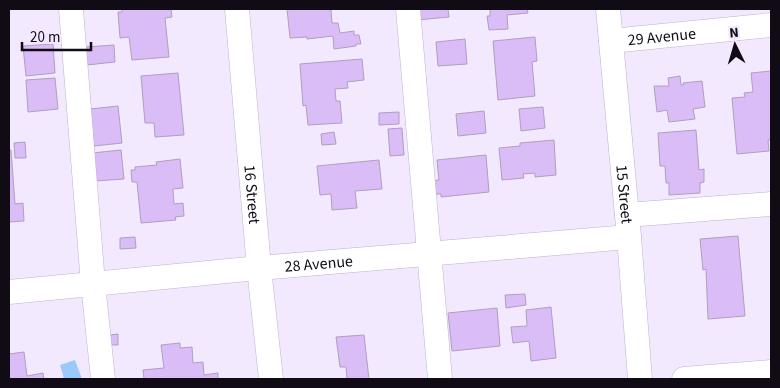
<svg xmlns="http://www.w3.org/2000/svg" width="780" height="388" font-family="'Source Sans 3',sans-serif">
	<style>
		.water { fill: #9cc9fb }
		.building { fill: #dabcf7; stroke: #af9fc0 }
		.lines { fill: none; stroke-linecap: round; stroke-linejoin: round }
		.minor-casing { stroke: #c0b0d1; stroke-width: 25 }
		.minor { stroke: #fff; stroke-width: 24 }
		.labels { text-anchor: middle; stroke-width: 4.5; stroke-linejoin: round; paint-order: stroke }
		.street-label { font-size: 16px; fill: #110b16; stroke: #f3e9fe }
	</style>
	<rect width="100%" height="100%" fill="#f3e9fe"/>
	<polygon class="water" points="75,360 82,379 64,379 60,365"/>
	<g class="building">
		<polygon points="122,9 171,9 172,17 165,18 169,57 132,60 129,37 120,38 118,12 122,12"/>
		<polygon points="287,9 331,9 332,23 338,23 340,33 354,31 354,35 359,35 361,44 356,44 356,46 334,49 333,36 307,39 307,37 290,38"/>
		<polygon points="416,9 448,9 449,17 417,20"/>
		<polygon points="490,9 527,9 528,13 507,15 508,29 489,30 487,16 490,16"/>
		<polygon points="535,37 537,61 532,62 535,96 498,100 493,41"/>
		<polygon points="465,39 467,64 438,66 436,42"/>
		<polygon points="53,44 55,73 26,76 23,46"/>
		<polygon points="114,45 115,62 87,65 86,47"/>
		<polygon points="362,59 364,80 347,82 348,88 335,89 336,101 340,101 342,123 308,125 306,105 303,106 300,64"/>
		<polygon points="771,71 771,140 768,140 769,151 737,154 732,98 745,97 744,93 753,92 751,73"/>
		<polygon points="178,73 184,135 155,137 154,123 145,123 141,76"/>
		<polygon points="680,76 681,85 684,85 683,83 702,81 705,107 693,109 695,119 669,122 667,110 657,112 654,86 669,86 668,78"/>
		<polygon points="55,78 58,109 28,112 26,80"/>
		<polygon points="118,106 122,143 94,146 90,109"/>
		<polygon points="543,107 545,128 521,131 519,109"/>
		<polygon points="484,111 486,133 458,136 456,114"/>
		<polygon points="399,112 399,124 379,125 379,113"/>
		<polygon points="402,128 404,155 390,156 388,129"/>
		<polygon points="696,130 699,170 704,169 704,182 700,183 700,193 669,195 669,183 666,183 665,166 660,166 658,133"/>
		<polygon points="334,132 336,144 322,145 321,134"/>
		<polygon points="554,140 556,175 535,177 535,173 523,174 524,178 502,180 499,148 520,146 520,143"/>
		<polygon points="25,142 26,158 15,158 14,143"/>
		<polygon points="9,150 11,150 15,204 23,203 24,221 9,222"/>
		<polygon points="121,150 124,179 95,181 92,153"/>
		<polygon points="486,155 489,192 441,197 441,194 433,194 432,181 439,180 437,160"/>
		<polygon points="180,159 183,188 173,189 174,204 183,203 184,216 175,217 176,220 141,223 137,182 132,182 131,170 135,170 135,167 157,165 156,162"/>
		<polygon points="379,160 382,189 355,191 357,208 332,210 331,194 320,195 317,166"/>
		<polygon points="738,236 745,316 708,319 706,269 703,270 700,239"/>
		<polygon points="135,237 136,248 120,249 120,238"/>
		<polygon points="525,294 526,305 506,308 505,295"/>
		<polygon points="551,307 556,358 531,361 529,341 513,343 511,327 527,326 526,310"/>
		<polygon points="497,308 500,346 452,351 448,313"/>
		<polygon points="118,334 118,345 111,345 110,335"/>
		<polygon points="364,335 369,379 347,379 346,367 340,367 336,337"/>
		<polygon points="180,343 180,348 192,347 193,363 203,362 204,375 218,373 218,379 144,379 143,370 164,368 161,345"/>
		<polygon points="24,352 27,376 43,373 44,379 9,379 9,354"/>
	</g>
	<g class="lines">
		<defs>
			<g id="minor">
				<polyline points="71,9 93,284 103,379"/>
				<path id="s1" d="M237 9 259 268 271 379"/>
				<polyline points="408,9 440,379"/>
				<path id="s2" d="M608 9 629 237 640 379"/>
				<path id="s3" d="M611 41 771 25"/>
				<polyline points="627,215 771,204"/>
				<path id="s4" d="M9 292 259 268 629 237"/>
				<polyline points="684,379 771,372"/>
			</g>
		</defs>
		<use href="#minor" class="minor-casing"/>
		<use href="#minor" class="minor"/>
	</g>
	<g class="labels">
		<g class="street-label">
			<text dy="6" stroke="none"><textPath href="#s3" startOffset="51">29 Avenue</textPath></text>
			<text dy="6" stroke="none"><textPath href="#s1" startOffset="186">16 Street</textPath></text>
			<text dy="6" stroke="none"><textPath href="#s2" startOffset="186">15 Street</textPath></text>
			<text dy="6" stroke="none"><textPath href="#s4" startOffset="311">28 Avenue</textPath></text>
		</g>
	</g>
	<rect width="780" height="388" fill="none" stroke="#110b16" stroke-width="20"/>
	<g transform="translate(735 45) rotate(355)" stroke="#f3e9fe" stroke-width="4" paint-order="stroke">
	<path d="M0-4L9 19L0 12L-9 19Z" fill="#110b16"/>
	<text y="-8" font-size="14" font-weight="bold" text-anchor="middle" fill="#110b16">N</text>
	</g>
	<path d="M22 42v8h69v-8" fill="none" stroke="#110b16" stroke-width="2.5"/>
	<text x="30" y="42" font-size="15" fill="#110b16" stroke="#f3e9fe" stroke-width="4" paint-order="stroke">20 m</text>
</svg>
